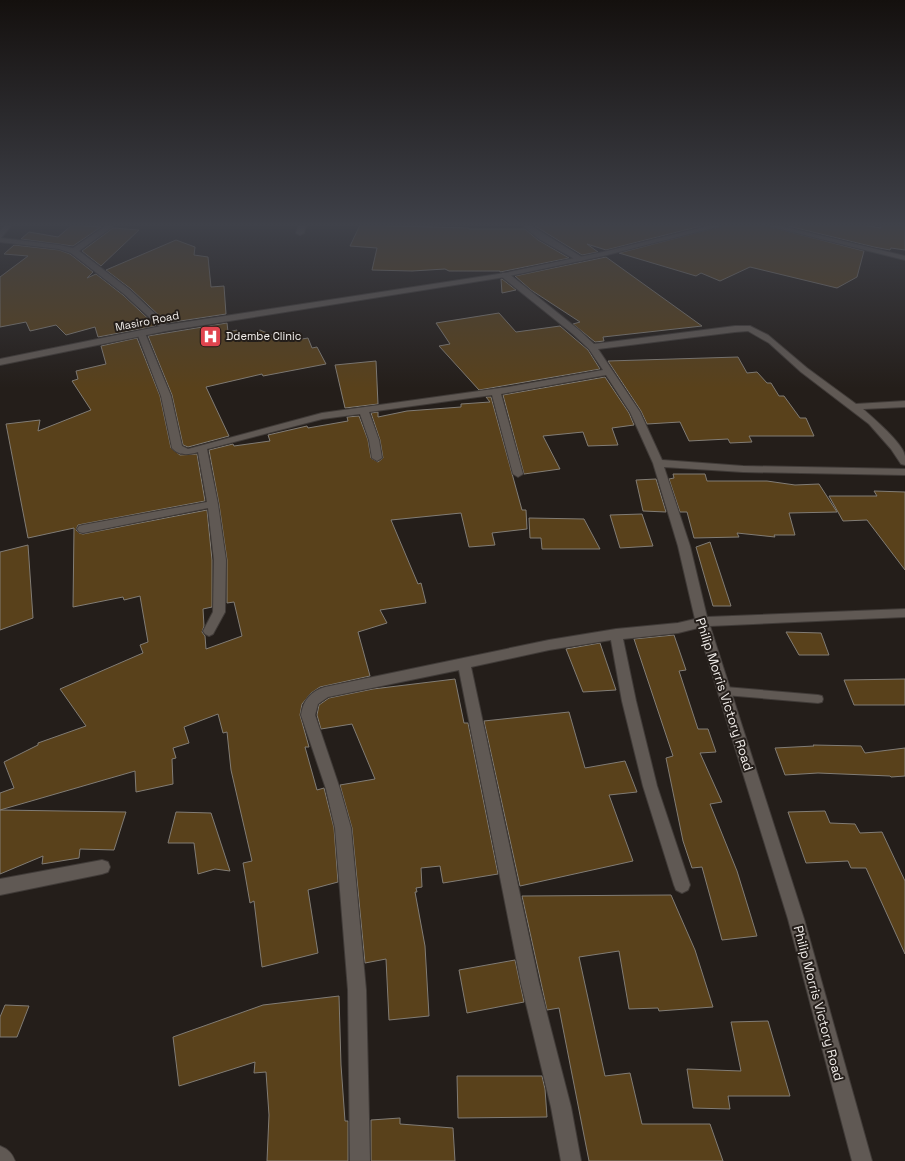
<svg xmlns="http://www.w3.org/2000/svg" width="905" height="1161" font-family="'Space Grotesk',sans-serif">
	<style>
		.building { fill: #59411b; stroke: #817c75 }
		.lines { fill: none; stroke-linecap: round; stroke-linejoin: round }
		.service-casing { stroke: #403b38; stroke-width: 2 }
		.minor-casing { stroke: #403b38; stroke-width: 2 }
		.secondary-casing { stroke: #403b38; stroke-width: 2 }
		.service { fill: #605954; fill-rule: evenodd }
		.minor { fill: #605954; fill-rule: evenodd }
		.secondary { fill: #605954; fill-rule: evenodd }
		.labels { text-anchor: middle; stroke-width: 4; stroke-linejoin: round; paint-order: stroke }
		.far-street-label { font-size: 11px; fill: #f3efec; stroke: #241e1a }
		.far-poi-label { font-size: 11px; fill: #f3efec; stroke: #241e1a; text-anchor: start }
		.street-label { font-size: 13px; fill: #f3efec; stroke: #241e1a }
	</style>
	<rect width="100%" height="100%" fill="#241e1a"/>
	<g class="building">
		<polygon points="72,225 101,227 73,246 21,239 29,232 58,237"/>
		<polygon points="360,225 469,228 469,229 525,229 538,240 569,258 500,272 500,271 449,271 445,269 412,271 372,270 377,248 350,246"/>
		<polygon points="541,225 705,225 606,250 587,244 598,252 582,255 535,226"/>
		<polygon points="726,225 763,225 864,251 857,277 837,288 750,267 720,281 701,273 696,276 619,253"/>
		<polygon points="784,225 862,225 881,228 880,225 905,225 905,250 891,248 890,250 874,247"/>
		<polygon points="113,228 139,230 101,266 82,251"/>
		<polygon points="176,240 195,247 194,255 208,257 211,287 224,286 226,314 167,323 131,289 106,270"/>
		<polygon points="14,245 59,250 70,254 93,272 87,278 96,274 123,295 156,326 98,337 95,327 66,335 56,325 30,331 26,322 0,327 0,277 28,256 4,254"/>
		<polygon points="606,257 702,326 603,337 604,341 595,342 573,324 580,322 531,290 515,276"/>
		<polygon points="501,279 502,279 516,290 502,293"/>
		<polygon points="499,313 516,332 560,326 588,350 600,369 479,390 439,346 450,344 436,323"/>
		<polygon points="227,323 228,332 237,330 242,339 260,330 277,337 286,335 290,341 308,338 312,348 317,347 326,364 263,376 262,374 206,387 229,436 188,447 183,445 172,395 148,336"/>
		<polygon points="137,338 160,396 171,448 180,455 197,454 205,501 83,524 78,525 76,530 79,533 83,534 207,510 212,560 212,607 203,609 204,626 202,632 205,636 206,649 242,636 234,602 227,603 227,560 219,504 209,450 233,444 234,446 270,441 268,435 307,426 308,428 348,421 347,417 359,416 368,440 371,458 378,462 383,458 380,440 371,413 378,412 378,417 407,411 461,407 461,404 490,402 486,397 491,397 522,510 526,510 527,529 492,533 495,545 469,547 461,513 391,520 418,584 421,583 426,603 380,610 387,623 358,632 370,676 320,687 311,693 302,704 300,715 309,747 305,747 317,790 324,788 334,828 338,882 308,890 318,953 262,967 254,901 250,903 243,863 252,861 231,770 227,732 223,733 218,714 184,727 189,743 173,748 176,758 172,759 173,784 136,792 135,771 0,810 126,812 114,850 80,849 79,858 42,864 43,856 0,874 0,793 14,788 4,762 38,745 38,743 86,726 60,689 143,653 140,645 148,642 140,596 124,600 123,597 73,607 74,528 28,538 6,424 40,420 38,431 91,410 72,381 78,379 76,371 106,364 101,346"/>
		<polygon points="738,357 747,373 757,372 767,383 771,383 779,396 784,396 800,418 806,418 814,436 749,436 752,442 730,443 728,439 689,441 680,422 647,424 641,411 608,361"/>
		<polygon points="376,361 378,404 345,408 335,365"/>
		<polygon points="605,377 629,413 634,425 612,428 618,445 588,446 583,432 543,436 560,469 524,474 503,395"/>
		<polygon points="673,474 705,474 707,481 767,481 795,485 819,484 837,512 789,513 795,535 774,535 775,537 737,533 739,537 694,538 687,512 680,512 669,479 674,478"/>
		<polygon points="656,479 666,512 643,511 636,480"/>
		<polygon points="874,491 905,492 905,570 867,520 843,521 829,496 877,496"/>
		<polygon points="642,514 653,546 620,548 610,515"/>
		<polygon points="529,518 584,519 600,549 542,549 541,538 530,538"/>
		<polygon points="710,542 731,606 713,606 696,547"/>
		<polygon points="28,545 33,618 0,630 0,552"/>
		<polygon points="786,632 821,633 829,655 799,655"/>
		<polygon points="674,635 686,670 679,671 698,729 708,729 716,752 700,753 722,802 710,804 737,871 757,936 722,940 702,867 692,868 683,841 666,758 673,756 634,639"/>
		<polygon points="600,643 616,690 583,692 566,649"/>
		<polygon points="455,679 464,723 468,723 498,874 443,883 440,866 421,868 422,887 416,888 417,892 415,892 425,946 429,1016 389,1020 386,959 365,963 352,828 340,785 375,779 352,724 321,729 317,715 319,705 329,698 373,689"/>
		<polygon points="905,679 905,705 854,705 844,680"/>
		<polygon points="569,712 585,768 625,761 637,792 609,795 633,861 520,886 484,721"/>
		<polygon points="813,745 861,746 865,753 905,748 905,776 891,777 890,776 818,773 785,775 775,748 814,746"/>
		<polygon points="825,811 830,823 855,824 860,833 882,832 905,881 905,954 866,868 851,868 848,861 806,863 788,812"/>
		<polygon points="176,812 211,813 230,871 215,869 198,874 194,843 168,843"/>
		<polygon points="671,895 695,950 713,1007 659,1011 658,1008 629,1009 619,951 579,957 605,1076 630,1073 642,1124 710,1124 723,1161 589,1161 559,1008 547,1010 522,896"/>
		<polygon points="515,960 524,1002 467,1013 459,970"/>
		<polygon points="339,996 341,1065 345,1121 348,1121 348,1161 267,1161 269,1115 266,1072 254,1073 255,1062 179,1086 173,1037 263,1005"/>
		<polygon points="5,1005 29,1006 17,1037 0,1037 0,1017"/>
		<polygon points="768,1021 790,1096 728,1096 730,1109 693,1108 687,1069 741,1071 731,1022"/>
		<polygon points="457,1076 542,1076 545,1089 547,1117 458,1118"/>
		<polygon points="400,1118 400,1124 453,1128 455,1161 371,1161 371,1120"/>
	</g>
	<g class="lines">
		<defs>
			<polygon id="service" points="725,687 818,695 822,696 823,699 822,702 818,703 725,695 721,694 720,691 721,688"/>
			<g id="minor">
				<polygon points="5,225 12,225 1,238 59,245 73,248 107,225 115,225 79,251 130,290 170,328 166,331 163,330 124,294 71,253 59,249 0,242 0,231"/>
				<polygon points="299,225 306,225 304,233 300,235 296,233"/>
				<polygon points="522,225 530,225 585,259 581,261 578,261 539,239"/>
				<path d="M502 273H508L579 330 594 344 735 326H750L768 335 807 368 856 404 905 401V407L863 409C873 418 903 443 905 456 905 459 905 462 905 465L901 464 891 449 869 424 801 372 769 343 748 331 735 332 598 349 640 412 662 460 743 466 905 469V475L743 472 664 467 690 546 707 617 905 609V617L710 626 804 919 872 1161H852L788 919 698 628 678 633 623 639 636 701 657 786 690 885 688 890 682 893 676 890 674 885 643 786 622 701 611 640 549 650 471 667 539 983 571 1107 581 1161H561L551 1107 521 983 459 670 328 697 318 704 315 715 340 789 351 828 366 990 370 1161H350L348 990 335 828 326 789 301 715C303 700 311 691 325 687L549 640 616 629 678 623 695 619 678 546 653 463 630 412 606 375 501 394 523 474 518 477 513 474 492 395 369 412 379 440 382 458 377 461 372 458 369 440 360 414 322 419 207 449 218 504 226 560 225 612 213 634 209 636 205 634 203 631 213 612 214 560 208 508 83 533 79 532 77 529 79 526 83 525 207 502 198 452C188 455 179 456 172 448L161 396 137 333 138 331H144L145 333 171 396 182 446 188 449 322 413 508 387 603 370 589 349 573 334 502 277Z"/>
				<polygon points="102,860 108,862 110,867 108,872 102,874 0,895 0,879"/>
				<path d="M0 1146C8 1149 12 1153 15 1161H0Z"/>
			</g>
			<g id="secondary">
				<polygon points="712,225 725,225 603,256 505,277 166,331 0,365 0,359 166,325 505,273 603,252"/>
				<polygon points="764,225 777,225 905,256 905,260"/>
			</g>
		</defs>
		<use href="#service" class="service-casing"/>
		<use href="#minor" class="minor-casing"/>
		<use href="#secondary" class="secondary-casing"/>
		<use href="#service" class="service"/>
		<use href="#minor" class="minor"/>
		<use href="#secondary" class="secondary"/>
	</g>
	<linearGradient id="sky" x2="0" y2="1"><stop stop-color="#14100e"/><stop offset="0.58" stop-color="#3f4149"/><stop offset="1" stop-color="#3f4149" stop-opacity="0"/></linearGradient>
	<rect width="905" height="388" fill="url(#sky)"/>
	<defs>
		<symbol id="hospital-square" viewBox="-11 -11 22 22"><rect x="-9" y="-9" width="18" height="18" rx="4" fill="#e0444e" stroke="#241e1a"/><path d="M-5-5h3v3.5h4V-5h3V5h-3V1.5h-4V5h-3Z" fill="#fff"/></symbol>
	</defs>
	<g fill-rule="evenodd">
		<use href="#hospital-square" x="198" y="324" width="25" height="25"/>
	</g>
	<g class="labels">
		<g class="far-street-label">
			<text transform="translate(147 321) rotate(-11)" y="4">Masiro Road</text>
		</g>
		<g class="far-poi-label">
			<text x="226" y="340">Ddembe Clinic</text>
		</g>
		<g class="street-label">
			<text transform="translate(725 694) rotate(72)" y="5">Philip Morris Victory Road</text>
			<text transform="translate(819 1003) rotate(75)" y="5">Philip Morris Victory Road</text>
		</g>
	</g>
</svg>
